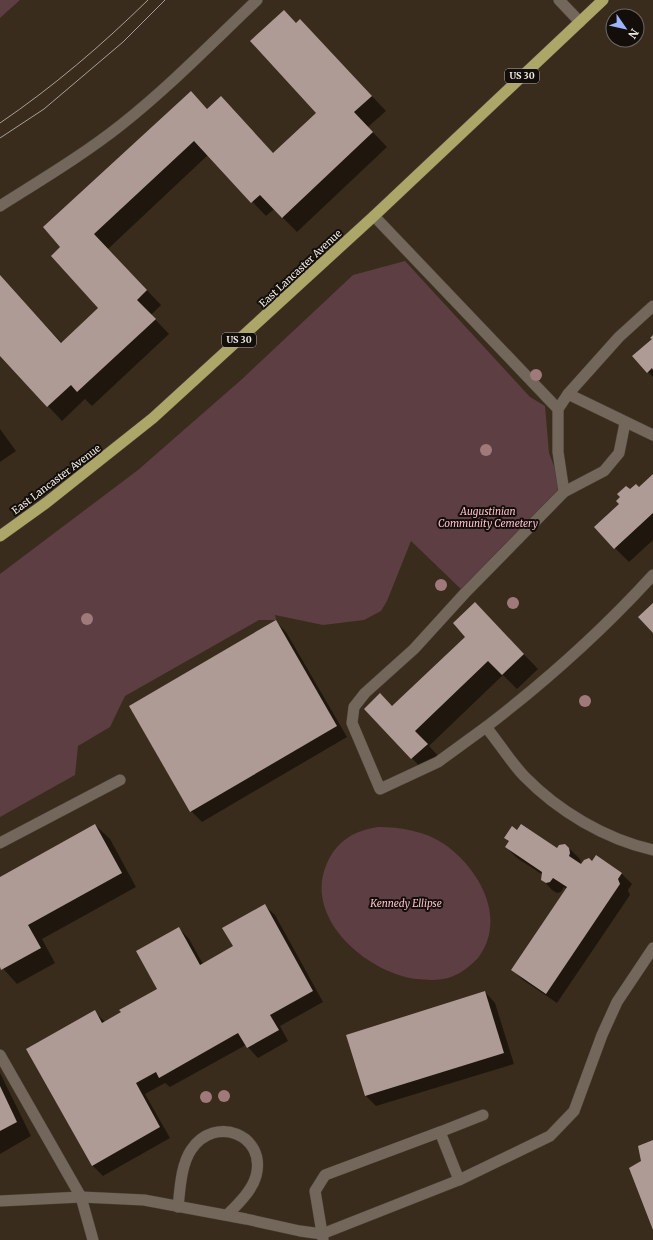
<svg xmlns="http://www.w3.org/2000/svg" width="653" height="1240" font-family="Merriweather,serif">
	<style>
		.built { fill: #3a2c1c; fill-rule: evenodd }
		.green { fill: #5c3e43 }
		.shadow { fill: #0007 }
		.building { fill: #ae9b95 }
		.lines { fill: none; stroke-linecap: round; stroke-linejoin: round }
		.service-casing { stroke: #463e35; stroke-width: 12 }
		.trunk-casing { stroke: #463e35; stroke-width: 12 }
		.service { stroke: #72675a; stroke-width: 11 }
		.trunk { stroke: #aca668; stroke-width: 11 }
		.tram { stroke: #a7a097; stroke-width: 1 }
		.tree { fill: #a0797b }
		.labels { text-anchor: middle; stroke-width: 4; stroke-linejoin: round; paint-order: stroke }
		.shield { fill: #130e0a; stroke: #aea9a3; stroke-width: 1 }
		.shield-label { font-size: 9px; font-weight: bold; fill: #f1ebe4 }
		.street-label { font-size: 10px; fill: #f1ebe4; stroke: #130e0a }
		.park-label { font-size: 10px; font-style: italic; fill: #febfcb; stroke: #130e0a }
	</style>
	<rect width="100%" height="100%" fill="#2e2419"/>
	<path class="built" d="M0 0H653V1240H0ZM613 16H637V40H613Z"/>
	<g class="green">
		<polygon points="0,0 20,0 0,18"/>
		<polygon points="405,261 530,397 545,406 549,453 564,492 465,593 411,541 387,601 381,611 364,620 323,625 275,615 276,620 259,620 125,696 110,727 78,746 75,775 0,817 0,574 138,470 241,380 353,275"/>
		<path d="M378 827C401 827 425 831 444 844 479 868 508 919 478 958 470 966 462 973 451 977 440 981 427 980 416 979 365 972 301 916 328 861 338 840 356 830 378 827Z"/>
	</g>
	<g class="shadow">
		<polygon points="284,11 297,24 300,20 386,111 368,127 387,147 297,232 274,209 266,216 208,155 108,249 161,305 151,315 169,334 92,406 85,399 62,421 0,355 0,277 62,343 100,309 62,247 191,92 208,110 273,154 318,113"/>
		<polygon points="653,340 653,377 648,372"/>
		<polygon points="0,429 16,451 0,462"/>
		<polygon points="653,475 653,540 629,562 615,548 621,504 630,491 639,488"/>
		<polygon points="489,618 538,669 517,689 503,675 429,746 441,759 426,773 365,709 392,707"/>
		<polygon points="276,622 286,632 347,737 202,822 191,811 130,707"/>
		<polygon points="95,825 110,839 136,887 42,939 55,963 17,984 0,965 0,878"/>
		<polygon points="518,831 557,850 569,848 580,859 581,866 621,873 632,884 628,890 630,895 557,1003 523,980 513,970 567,889 564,887 561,892 557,893 552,890 542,879 543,875 517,858 506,847"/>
		<polygon points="264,905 275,915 323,1002 280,1026 288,1041 258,1058 246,1045 170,1087 165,1083 145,1094 170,1138 103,1176 92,1165 94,1011 105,1022 158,989 179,928 189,939 203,964 234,947"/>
		<polygon points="485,992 495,1003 514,1064 376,1106 366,1096"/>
		<polygon points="0,1073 31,1136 0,1154"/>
	</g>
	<g class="building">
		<polygon points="284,10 296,23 300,19 372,96 354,112 373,132 282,218 260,195 251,203 194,141 94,234 147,290 137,300 156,319 77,392 71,385 47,407 0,356 0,275 61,343 98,308 51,256 60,247 43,227 191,91 207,109 221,96 273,153 316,113 250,41"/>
		<polygon points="653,335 653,370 652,368 647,373 632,356 652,339 650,338"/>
		<polygon points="653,474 653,513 614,549 594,527 619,504 616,501 620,497 617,494 626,486 630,489 636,484 639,487"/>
		<polygon points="475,602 524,654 502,675 488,661 415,731 428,744 411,759 364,709 380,693 392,706 465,637 453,623"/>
		<polygon points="653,603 653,633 638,617"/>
		<polygon points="276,620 337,726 190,812 129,706"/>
		<polygon points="95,824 122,873 28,925 41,948 1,970 0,967 0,877"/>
		<polygon points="521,824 557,848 559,845 565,844 569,848 570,853 569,856 581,864 584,860 589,858 592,861 596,855 622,873 618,879 620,884 546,994 511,970 567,887 553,878 550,882 546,883 541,880 542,872 505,847 509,841 504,838 512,826 517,830"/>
		<polygon points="265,904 313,991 270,1015 279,1030 247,1048 238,1033 159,1078 156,1072 136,1083 160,1127 92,1166 26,1049 95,1010 102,1023 121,1012 119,1010 157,989 136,951 179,927 200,965 233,946 222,928"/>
		<polygon points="485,991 504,1053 365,1096 346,1035"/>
		<polygon points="0,1086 17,1122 0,1131"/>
		<polygon points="653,1140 653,1230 629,1168 641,1161 638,1146"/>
	</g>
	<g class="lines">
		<defs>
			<g id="service">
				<polyline points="559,0 580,22"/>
				<path d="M0 206C41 180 83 155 121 125 169 87 213 42 257 0"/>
				<polyline points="374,216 558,409"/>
				<polyline points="568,394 619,337 653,306"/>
				<polyline points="564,492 558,452 558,409 568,394 653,435"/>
				<path d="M653 575C602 631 546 681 486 727 499 743 510 761 524 776 558 811 605 839 653 850"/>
				<polyline points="486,727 438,762 380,789 352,723 354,707 365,693 414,649 465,593 564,492 604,471 619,453 625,423"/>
				<polyline points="0,843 120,780"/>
				<polyline points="0,1055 81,1197 93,1240"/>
				<polyline points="440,1132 483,1115"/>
				<polyline points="0,1201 81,1197 144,1200 246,1219 300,1231 322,1234 459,1180 550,1136 574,1111 602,1035 617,1002 653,948"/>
				<path d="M178 1207C180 1189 181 1165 191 1150 215 1114 267 1135 256 1176 252 1191 237 1205 227 1215"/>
				<polyline points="323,1239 315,1191 325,1175 440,1132 459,1180"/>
			</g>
			<polyline id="trunk" points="0,536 46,503 153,418 374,216 603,0"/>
		</defs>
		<use href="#service" class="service-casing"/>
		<use href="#trunk" class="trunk-casing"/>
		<use href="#service" class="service"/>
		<use href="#trunk" class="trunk"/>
		<g class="tram">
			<path d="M0 123C53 87 102 45 148 0"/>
			<polyline points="0,138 44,109 123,42 165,0"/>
		</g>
	</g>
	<g class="tree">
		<circle cx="536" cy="375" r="6"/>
		<circle cx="486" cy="450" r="6"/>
		<circle cx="441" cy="585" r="6"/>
		<circle cx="513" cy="603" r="6"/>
		<circle cx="87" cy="619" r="6"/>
		<circle cx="585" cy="701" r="6"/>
		<circle cx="224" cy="1096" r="6"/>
		<circle cx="206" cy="1097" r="6"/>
	</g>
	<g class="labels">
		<g class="shield">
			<rect x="505" y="69" width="34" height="14" rx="3"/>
			<rect x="222" y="333" width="34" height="14" rx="3"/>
		</g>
		<g class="shield-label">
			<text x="522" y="79">US 30</text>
			<text x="239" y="343">US 30</text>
		</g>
		<g class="street-label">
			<text transform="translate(300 268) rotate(-43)" y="4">East Lancaster Avenue</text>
			<text transform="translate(56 479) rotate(-37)" y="4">East Lancaster Avenue</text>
		</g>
		<g class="park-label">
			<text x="488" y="515">Augustinian<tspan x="488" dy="12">Community Cemetery</tspan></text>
			<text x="406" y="907">Kennedy Ellipse</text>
		</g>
	</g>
	<g transform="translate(625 28) rotate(124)"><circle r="19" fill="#130e0a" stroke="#6c6661"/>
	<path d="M0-3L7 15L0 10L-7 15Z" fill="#9cb4fd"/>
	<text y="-6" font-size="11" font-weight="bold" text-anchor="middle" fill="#f1ebe4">N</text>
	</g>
</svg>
